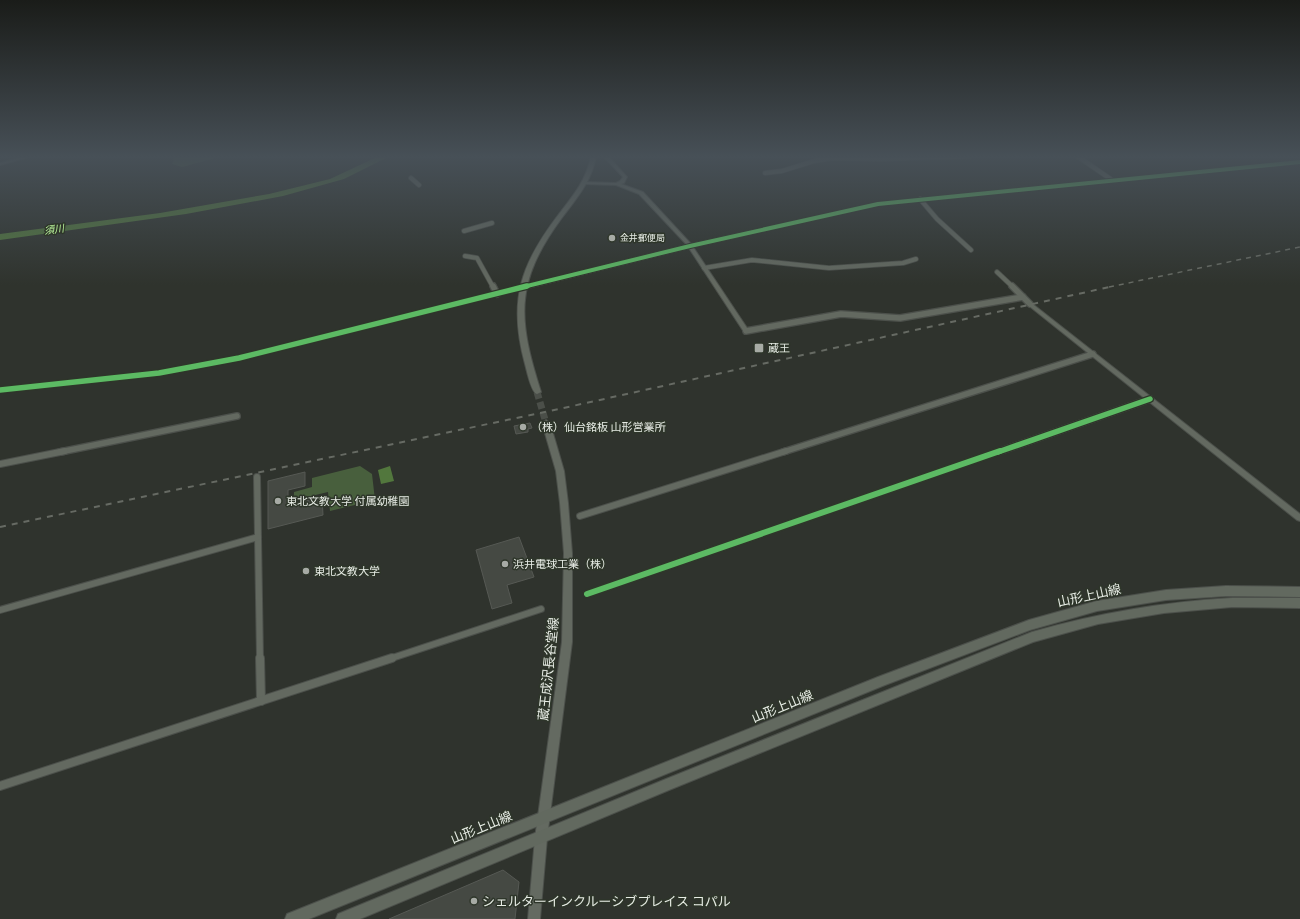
<svg xmlns="http://www.w3.org/2000/svg" width="1300" height="919" font-family="Signika,'Noto Sans JP',sans-serif">
	<style>
		.green { fill: #485f3d }
		.water { fill: #52773d }
		.lines { fill: none; stroke-linecap: round; stroke-linejoin: round }
		.river { fill: #52773d; fill-rule: evenodd }
		.building { fill: #454943; stroke: #565954 }
		.secondary-tunnel { stroke: #4b4f49; stroke-width: 7; stroke-dasharray: 7 3.5; stroke-linecap: butt }
		.minor-far3-casing { stroke: #4c504b; stroke-width: 5.5 }
		.minor-far2-casing { stroke: #4c504b; stroke-width: 8 }
		.minor-far1-casing { stroke: #4c504b; stroke-width: 8 }
		.minor-casing { stroke: #4c504b; stroke-width: 10 }
		.tertiary-casing { stroke: #4c504b; stroke-width: 2 }
		.secondary-casing { stroke: #4c504b; stroke-width: 2 }
		.primary-casing { stroke: #4c504b; stroke-width: 2 }
		.minor-far3 { stroke: #636960; stroke-width: 4 }
		.minor-far2 { stroke: #636960; stroke-width: 5.5 }
		.minor-far1 { stroke: #636960; stroke-width: 6 }
		.minor { stroke: #636960; stroke-width: 8 }
		.tertiary { fill: #636960; fill-rule: evenodd }
		.secondary { fill: #646a61; fill-rule: evenodd }
		.primary { fill: #62695f; fill-rule: evenodd }
		.rail-far1 { stroke: #666a63; stroke-width: 1.5; stroke-dasharray: 5 5; stroke-linecap: butt }
		.rail { stroke: #666a63; stroke-width: 2; stroke-dasharray: 6 6; stroke-linecap: butt }
		.cycleway-far2-casing { stroke: #2e362a; stroke-width: 6 }
		.cycleway-far1-casing { stroke: #2e362a; stroke-width: 8 }
		.cycleway-casing { stroke: #2e362a; stroke-width: 9 }
		.cycleway-far2 { stroke: #5cba63; stroke-width: 4 }
		.cycleway-far1 { stroke: #5cba63; stroke-width: 5.5 }
		.cycleway { stroke: #5cba63; stroke-width: 6 }
		.poi-dot { fill: #a7aba5; stroke: #2e362a; stroke-width: 1.5 }
		.labels { text-anchor: middle; stroke-width: 3; stroke-linejoin: round; paint-order: stroke }
		.far-poi-label { font-size: 9px; fill: #e7ece5; stroke: #2e362a; text-anchor: start }
		.far-water-label { font-size: 10px; font-style: italic; fill: #bcf79e; stroke: #2e362a }
		.poi-label { font-size: 11px; fill: #e7ece5; stroke: #2e362a; text-anchor: start }
		.near-street-label { font-size: 13px; fill: #e7ece5; stroke: #2e362a }
		.near-poi-label { font-size: 13px; fill: #e7ece5; stroke: #2e362a; text-anchor: start }
	</style>
	<rect width="100%" height="100%" fill="#2f332d"/>
	<g class="green">
		<polygon points="175,156 223,156 182,167 172,164"/>
		<polygon points="360,466 372,474 375,500 330,511 328,492 294,500 294,492 312,487 312,478"/>
	</g>
	<polygon class="water" points="390,466 394,481 381,484 378,470"/>
	<g class="lines">
		<polygon class="river" points="379,156 390,156 344,179 283,196 186,214 0,240 0,234 160,213 269,194 330,179"/>
	</g>
	<g class="building">
		<polygon points="530,423 532,428 528,429 528,432 516,434 514,426"/>
		<polygon points="305,472 305,486 288,490 288,505 322,497 323,515 268,529 268,481"/>
		<polygon points="519,537 534,577 507,585 512,603 492,609 476,550"/>
		<polygon points="503,870 519,882 515,919 389,919"/>
	</g>
	<g class="lines">
		<polyline class="secondary-tunnel" points="537,392 546,423"/>
		<defs>
			<g id="minor-far3">
				<polyline points="1077,156 1112,180"/>
				<polyline points="765,173 782,171 814,161 832,158 881,159 971,156"/>
				<polyline points="411,178 419,185"/>
				<polyline points="920,199 937,219 971,250"/>
				<polyline points="464,231 492,223"/>
				<polyline points="465,256 477,258 493,287"/>
				<polyline points="704,268 752,260 829,268 903,263 916,259"/>
				<polyline points="997,272 1013,287"/>
			</g>
			<g id="minor-far2">
				<polyline points="493,286 497,294"/>
				<polyline points="1012,286 1030,304"/>
				<polyline points="746,331 841,314 900,318 1023,297"/>
				<polyline points="60,452 237,416"/>
				<polyline points="783,452 1093,354"/>
				<polyline points="998,452 1150,399"/>
			</g>
			<g id="minor-far1">
				<polyline points="0,464 65,451"/>
				<polyline points="257,477 260,659"/>
				<polyline points="580,516 786,451"/>
				<polyline points="587,594 1000,451"/>
				<polyline points="0,610 258,537"/>
				<polyline points="389,659 541,609"/>
			</g>
			<g id="minor">
				<polyline points="260,658 261,701"/>
				<polyline points="0,786 392,658"/>
			</g>
			<g id="tertiary">
				<polygon points="25,156 33,156 0,165 0,163"/>
				<polygon points="603,156 608,156 627,177 624,183 621,184 643,192 691,244 878,203 1300,161 1300,163 878,205 693,247 749,331 746,333 744,332 689,248 239,360 159,375 0,392 0,388 159,371 239,356 687,245 639,194 616,185 583,184 583,183 585,182 616,183 620,181 623,177"/>
				<polygon points="1030,302 1300,514 1300,521 1297,520 1028,305 1027,304"/>
			</g>
			<g id="secondary">
				<path d="M591 156H596C592 181 576 199 561 219 514 283 518 320 541 392L537 394C531 392 527 371 525 364 508 301 520 265 559 214 573 196 587 179 591 156Z"/>
				<polygon points="546,420 550,423 564,471 568,503 572,553 572,642 547,838 540,919 528,919 535,838 562,642 564,553 560,503 556,471 542,423"/>
			</g>
			<g id="primary">
				<polygon points="1226,586 1300,587 1300,597 1226,596 1166,600 1097,611 1030,630 885,685 309,919 285,919 287,914 292,912 878,677 1029,620 1097,601 1166,590"/>
				<path d="M1232 598H1300V608L1232 607 1164 613 1098 624 1033 642 669 790 360 919H336L338 914 666 779 1032 632C1098 613 1163 602 1232 598Z"/>
			</g>
		</defs>
		<use href="#minor-far3" class="minor-far3-casing"/>
		<use href="#minor-far2" class="minor-far2-casing"/>
		<use href="#minor-far1" class="minor-far1-casing"/>
		<use href="#minor" class="minor-casing"/>
		<use href="#tertiary" class="tertiary-casing"/>
		<use href="#secondary" class="secondary-casing"/>
		<use href="#primary" class="primary-casing"/>
		<use href="#minor-far3" class="minor-far3"/>
		<use href="#minor-far2" class="minor-far2"/>
		<use href="#minor-far1" class="minor-far1"/>
		<use href="#minor" class="minor"/>
		<use href="#tertiary" class="tertiary"/>
		<use href="#secondary" class="secondary"/>
		<use href="#primary" class="primary"/>
		<polyline class="rail-far1" points="1109,287 1300,247"/>
		<polyline class="rail" points="0,527 559,409 1114,286"/>
		<defs>
			<polyline id="cycleway-far2" points="523,287 690,246 878,204 1300,162"/>
			<g id="cycleway-far1">
				<polyline points="0,390 159,373 239,358 527,286"/>
				<polyline points="998,452 1150,399"/>
			</g>
			<polyline id="cycleway" points="587,594 1000,451"/>
		</defs>
		<use href="#cycleway-far2" class="cycleway-far2-casing"/>
		<use href="#cycleway-far1" class="cycleway-far1-casing"/>
		<use href="#cycleway" class="cycleway-casing"/>
		<use href="#cycleway-far2" class="cycleway-far2"/>
		<use href="#cycleway-far1" class="cycleway-far1"/>
		<use href="#cycleway" class="cycleway"/>
	</g>
	<linearGradient id="sky" x2="0" y2="1"><stop stop-color="#1a1c19"/><stop offset="0.55" stop-color="#475057"/><stop offset="1" stop-color="#475057" stop-opacity="0"/></linearGradient>
	<rect width="1300" height="285" fill="url(#sky)"/>
	<g class="poi-dot">
		<circle cx="612" cy="238" r="4"/>
		<rect x="754" y="343" width="10" height="10" rx="2"/>
		<circle cx="523" cy="427" r="4"/>
		<circle cx="278" cy="501" r="4"/>
		<circle cx="505" cy="564" r="4"/>
		<circle cx="306" cy="571" r="4"/>
		<circle cx="474" cy="901" r="4"/>
	</g>
	<g class="labels">
		<g class="far-poi-label">
			<text x="620" y="241">金井郵便局</text>
		</g>
		<g class="far-water-label">
			<text transform="translate(54 229) rotate(-8)" y="4">須川</text>
		</g>
		<g class="poi-label">
			<text x="768" y="352">蔵王</text>
			<text x="531" y="431">（株）仙台銘板 山形営業所</text>
			<text x="286" y="505">東北文教大学 付属幼稚園</text>
			<text x="513" y="568">浜井電球工業（株）</text>
			<text x="314" y="575">東北文教大学</text>
		</g>
		<g class="near-street-label">
			<text transform="translate(1089 595) rotate(-12)" y="5">山形上山線</text>
			<text transform="translate(548 669) rotate(-84)" y="5">蔵王成沢長谷堂線</text>
			<text transform="translate(782 706) rotate(-22)" y="5">山形上山線</text>
			<text transform="translate(481 827) rotate(-22)" y="5">山形上山線</text>
		</g>
		<g class="near-poi-label">
			<text x="482" y="906">シェルターインクルーシブプレイス コパル</text>
		</g>
	</g>
</svg>
